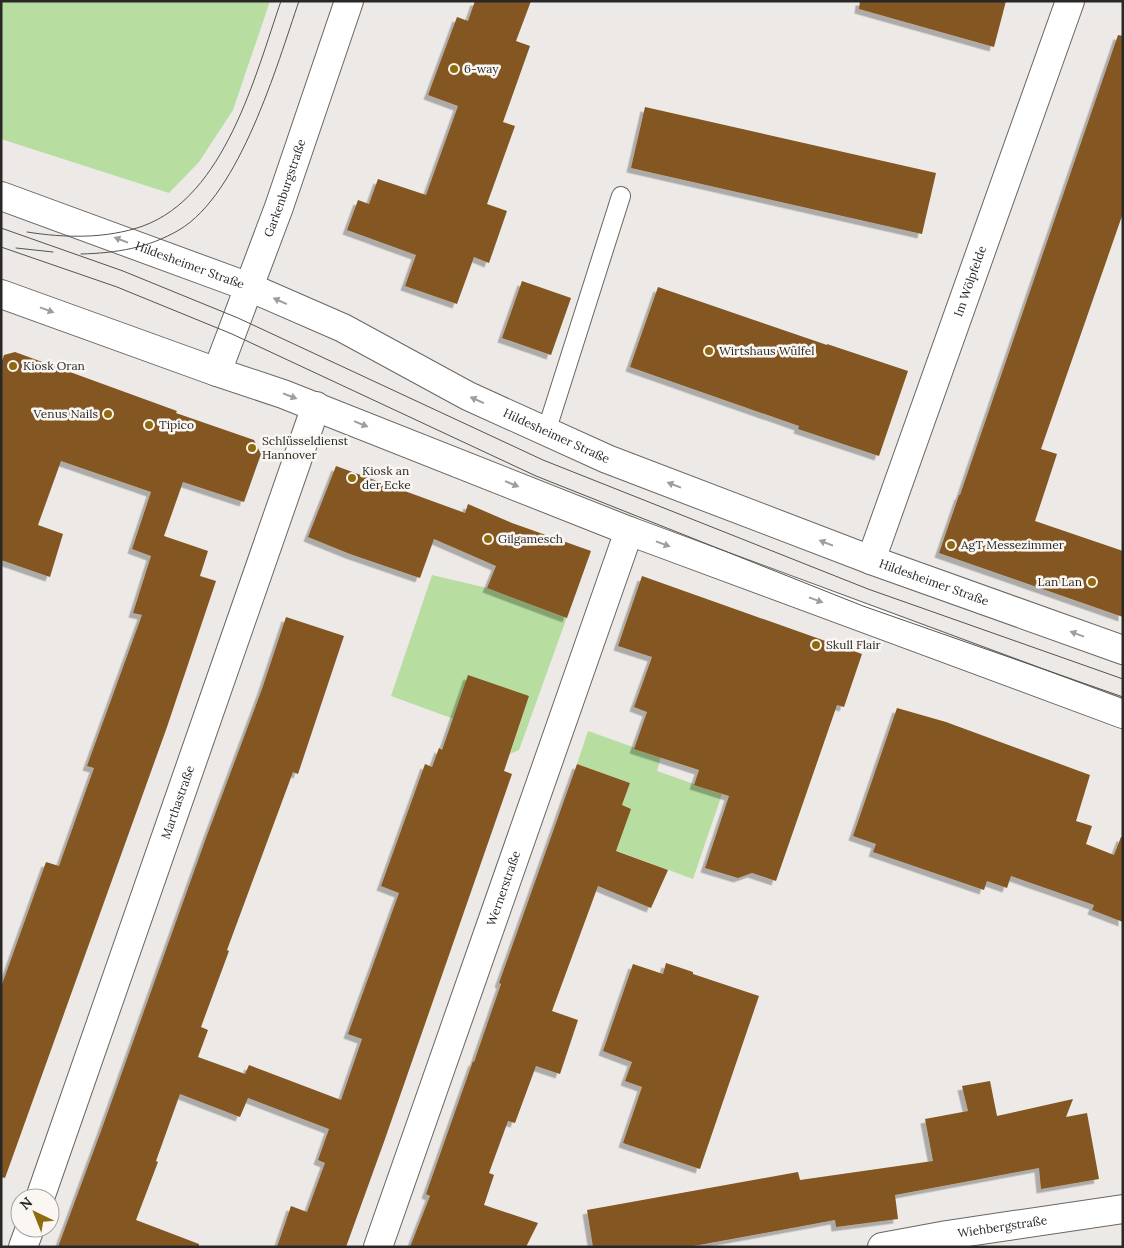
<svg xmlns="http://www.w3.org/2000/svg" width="1124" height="1248" font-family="Lora,serif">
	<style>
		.green { fill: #b7dda0 }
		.building { fill: #835620; filter: url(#shadow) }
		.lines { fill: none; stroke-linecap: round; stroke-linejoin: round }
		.service-casing { stroke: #696663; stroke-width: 20 }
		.minor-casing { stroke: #696663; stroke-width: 30 }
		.secondary-casing { stroke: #696663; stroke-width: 30 }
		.service { stroke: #fff; stroke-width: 18 }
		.minor { stroke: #fff; stroke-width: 28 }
		.secondary { stroke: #fff; stroke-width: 28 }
		.tram { stroke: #555451; stroke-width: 1 }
		.oneway { fill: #9f9e9d }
		.poi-dot { fill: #8f6a0f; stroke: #faf7f3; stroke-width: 2 }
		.labels { text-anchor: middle; stroke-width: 5; stroke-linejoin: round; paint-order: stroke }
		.poi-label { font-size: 12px; fill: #292826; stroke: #faf7f3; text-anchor: start }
		.street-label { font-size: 12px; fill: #292826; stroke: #faf7f3 }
	</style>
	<defs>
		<filter id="shadow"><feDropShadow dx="-4.5" dy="4.5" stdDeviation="0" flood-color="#0004"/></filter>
	</defs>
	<rect width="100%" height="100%" fill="#ece9e6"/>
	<g class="green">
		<polygon points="1,1 270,1 233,110 199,162 169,193 1,139"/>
		<polygon points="432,575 487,588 567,617 519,750 510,754 529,696 454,719 391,696"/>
		<polygon points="588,731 661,757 657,771 722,794 693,879 620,852 605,854 630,783 577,764"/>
	</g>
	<g class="building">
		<polygon points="475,1 531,1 516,41 530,46 503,122 515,126 487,204 507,211 489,263 474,257 457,304 405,286 416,255 347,230 358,200 369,204 378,179 426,195 458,106 428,95 457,17 468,21"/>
		<polygon points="860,1 1006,1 994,47 859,9"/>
		<polygon points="1118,35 1123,36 1123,213 1041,449 1057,454 1035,521 1123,551 1123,617 939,553 959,495 960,495"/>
		<polygon points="645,107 936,173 922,234 631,168"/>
		<polygon points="522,281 571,298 551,355 502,338"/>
		<polygon points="658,287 827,345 827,344 908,371 879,456 798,429 799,426 630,367"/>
		<polygon points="15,352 177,411 176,413 254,440 261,454 244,502 183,482 164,536 208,551 200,576 216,581 167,727 5,1178 1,1177 1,987 46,862 59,866 94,768 87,766 142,615 133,613 151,556 132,549 151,492 61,461 38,525 63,534 50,577 1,560 1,364 4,355"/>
		<polygon points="336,466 465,513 468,504 512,523 591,551 567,618 487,588 496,566 434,539 420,578 350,554 308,537"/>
		<polygon points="642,576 862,654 844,707 837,705 776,881 752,873 738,878 705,868 729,796 694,785 699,770 634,749 647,712 634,707 652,657 618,646"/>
		<polygon points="286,617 344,636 298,774 293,772 227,950 229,951 201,1027 208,1030 198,1057 245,1074 249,1065 341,1100 362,1039 348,1034 399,893 381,886 425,764 432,767 439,748 442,750 468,675 529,696 504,771 512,774 385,1139 346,1247 277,1247 291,1206 307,1212 325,1163 318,1160 329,1129 248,1098 240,1117 180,1094 156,1161 158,1162 136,1220 199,1244 199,1247 58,1247 101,1131 206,838 262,689"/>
		<polygon points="897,708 946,722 1090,775 1076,821 1092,826 1086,844 1114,855 1121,837 1123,837 1123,922 1092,910 1094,905 1011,876 1007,888 987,881 984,890 873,852 876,844 853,836"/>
		<polygon points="577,764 630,783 622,805 631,809 616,851 668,870 651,908 598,886 552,1011 578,1020 560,1074 536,1066 515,1123 508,1121 489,1173 494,1175 484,1205 538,1223 526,1247 410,1247 430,1196 426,1194 473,1061 474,1062 501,984 499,983"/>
		<polygon points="666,963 693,972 693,974 759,996 700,1169 623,1143 642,1087 625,1081 632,1062 603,1051 633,964 663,974"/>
		<polygon points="990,1081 997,1116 1073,1099 1066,1117 1087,1113 1099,1179 1041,1189 1039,1168 895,1195 898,1219 836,1227 835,1220 688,1247 593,1247 587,1210 798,1172 800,1180 933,1161 925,1119 968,1111 962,1086"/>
	</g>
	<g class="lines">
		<defs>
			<polyline id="service" points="546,432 621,196"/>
			<g id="minor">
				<path id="s1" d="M871 560 1070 1"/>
				<path id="s2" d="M40 1198 316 406"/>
				<polyline points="23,1247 30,1228"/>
				<path id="s3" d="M378 1247 629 531"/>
				<path id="s4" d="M882 1247 947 1235 1123 1209"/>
			</g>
			<g id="secondary">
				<path id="s5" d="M1 196 249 287 343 328 468 396 607 459 871 560 1123 650"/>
				<polyline points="1,294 217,372 283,394 629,531 1123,714"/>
				<path id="s6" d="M217 372 279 207 349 1"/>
			</g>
		</defs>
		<use href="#service" class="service-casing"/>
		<use href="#minor" class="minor-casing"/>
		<use href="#secondary" class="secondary-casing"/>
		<use href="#service" class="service"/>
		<use href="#minor" class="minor"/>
		<use href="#secondary" class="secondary"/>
		<g class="tram">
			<polyline points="1,228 123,271 238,318 543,460 868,589 1123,679"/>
			<path d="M27 232C65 238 106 239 143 226 225 196 255 76 281 1"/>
			<polyline points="1,247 117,287 232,334 536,476 863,606 1123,697"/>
			<polyline points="16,248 53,252"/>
			<path d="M81 254C117 253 148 248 179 230 240 194 277 65 299 1"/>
		</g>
	</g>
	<defs><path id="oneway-solid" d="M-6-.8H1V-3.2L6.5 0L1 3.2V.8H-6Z" transform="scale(1.25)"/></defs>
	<g class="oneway">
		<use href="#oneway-solid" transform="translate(121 240) rotate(-159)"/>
		<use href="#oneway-solid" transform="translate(280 301) rotate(-156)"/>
		<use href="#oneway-solid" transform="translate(47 310) rotate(20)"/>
		<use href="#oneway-solid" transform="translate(290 396) rotate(21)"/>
		<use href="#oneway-solid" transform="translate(477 400) rotate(-156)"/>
		<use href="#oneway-solid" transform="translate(361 424) rotate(22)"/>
		<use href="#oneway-solid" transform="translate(512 484) rotate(22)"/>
		<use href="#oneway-solid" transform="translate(674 485) rotate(-159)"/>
		<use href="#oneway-solid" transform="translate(826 543) rotate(-159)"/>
		<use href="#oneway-solid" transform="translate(663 544) rotate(20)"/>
		<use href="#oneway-solid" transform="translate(816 600) rotate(20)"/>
		<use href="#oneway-solid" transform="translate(1077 634) rotate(-160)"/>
	</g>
	<g class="poi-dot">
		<circle cx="454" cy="69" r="5"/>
		<circle cx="709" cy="351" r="5"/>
		<circle cx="13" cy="366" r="5"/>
		<circle cx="108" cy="414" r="5"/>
		<circle cx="149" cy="425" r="5"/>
		<circle cx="252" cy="448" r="5"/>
		<circle cx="352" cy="478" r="5"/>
		<circle cx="488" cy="539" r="5"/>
		<circle cx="951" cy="545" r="5"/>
		<circle cx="1092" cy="582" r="5"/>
		<circle cx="816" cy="645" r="5"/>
	</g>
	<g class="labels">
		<g class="poi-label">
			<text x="464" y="73">6-way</text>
			<text x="719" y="355">Wirtshaus Wülfel</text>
			<text x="23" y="370">Kiosk Oran</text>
			<text x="98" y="418" text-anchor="end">Venus Nails</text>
			<text x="159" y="429">Tipico</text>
			<text x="262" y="445">Schlüsseldienst<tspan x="262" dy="14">Hannover</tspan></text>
			<text x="362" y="475">Kiosk an<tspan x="362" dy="14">der Ecke</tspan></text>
			<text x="498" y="543">Gilgamesch</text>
			<text x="961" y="549">AgT Messezimmer</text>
			<text x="1082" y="586" text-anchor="end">Lan Lan</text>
			<text x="826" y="649">Skull Flair</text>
		</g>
		<g class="street-label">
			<text dy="4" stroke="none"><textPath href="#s6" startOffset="196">Garkenburgstraße</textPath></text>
			<text dy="4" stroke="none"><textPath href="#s5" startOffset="201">Hildesheimer Straße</textPath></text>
			<text dy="4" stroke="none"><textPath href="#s1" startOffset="296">Im Wölpfelde</textPath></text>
			<text dy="4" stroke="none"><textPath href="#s5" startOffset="606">Hildesheimer Straße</textPath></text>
			<text dy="4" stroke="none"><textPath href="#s5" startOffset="1011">Hildesheimer Straße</textPath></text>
			<text dy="4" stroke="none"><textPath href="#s2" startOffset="419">Marthastraße</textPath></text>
			<text dy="4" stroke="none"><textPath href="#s3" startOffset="380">Wernerstraße</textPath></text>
			<text dy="4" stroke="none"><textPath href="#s4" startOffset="122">Wiehbergstraße</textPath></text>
		</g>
	</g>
	<rect width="1124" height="1248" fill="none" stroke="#292826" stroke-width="5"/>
	<g transform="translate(35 1213) rotate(317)"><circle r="24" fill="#faf7f3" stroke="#a6a4a1"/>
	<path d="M0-4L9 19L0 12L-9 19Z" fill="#8f6a0f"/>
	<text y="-8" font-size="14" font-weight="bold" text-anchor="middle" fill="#292826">N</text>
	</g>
</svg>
